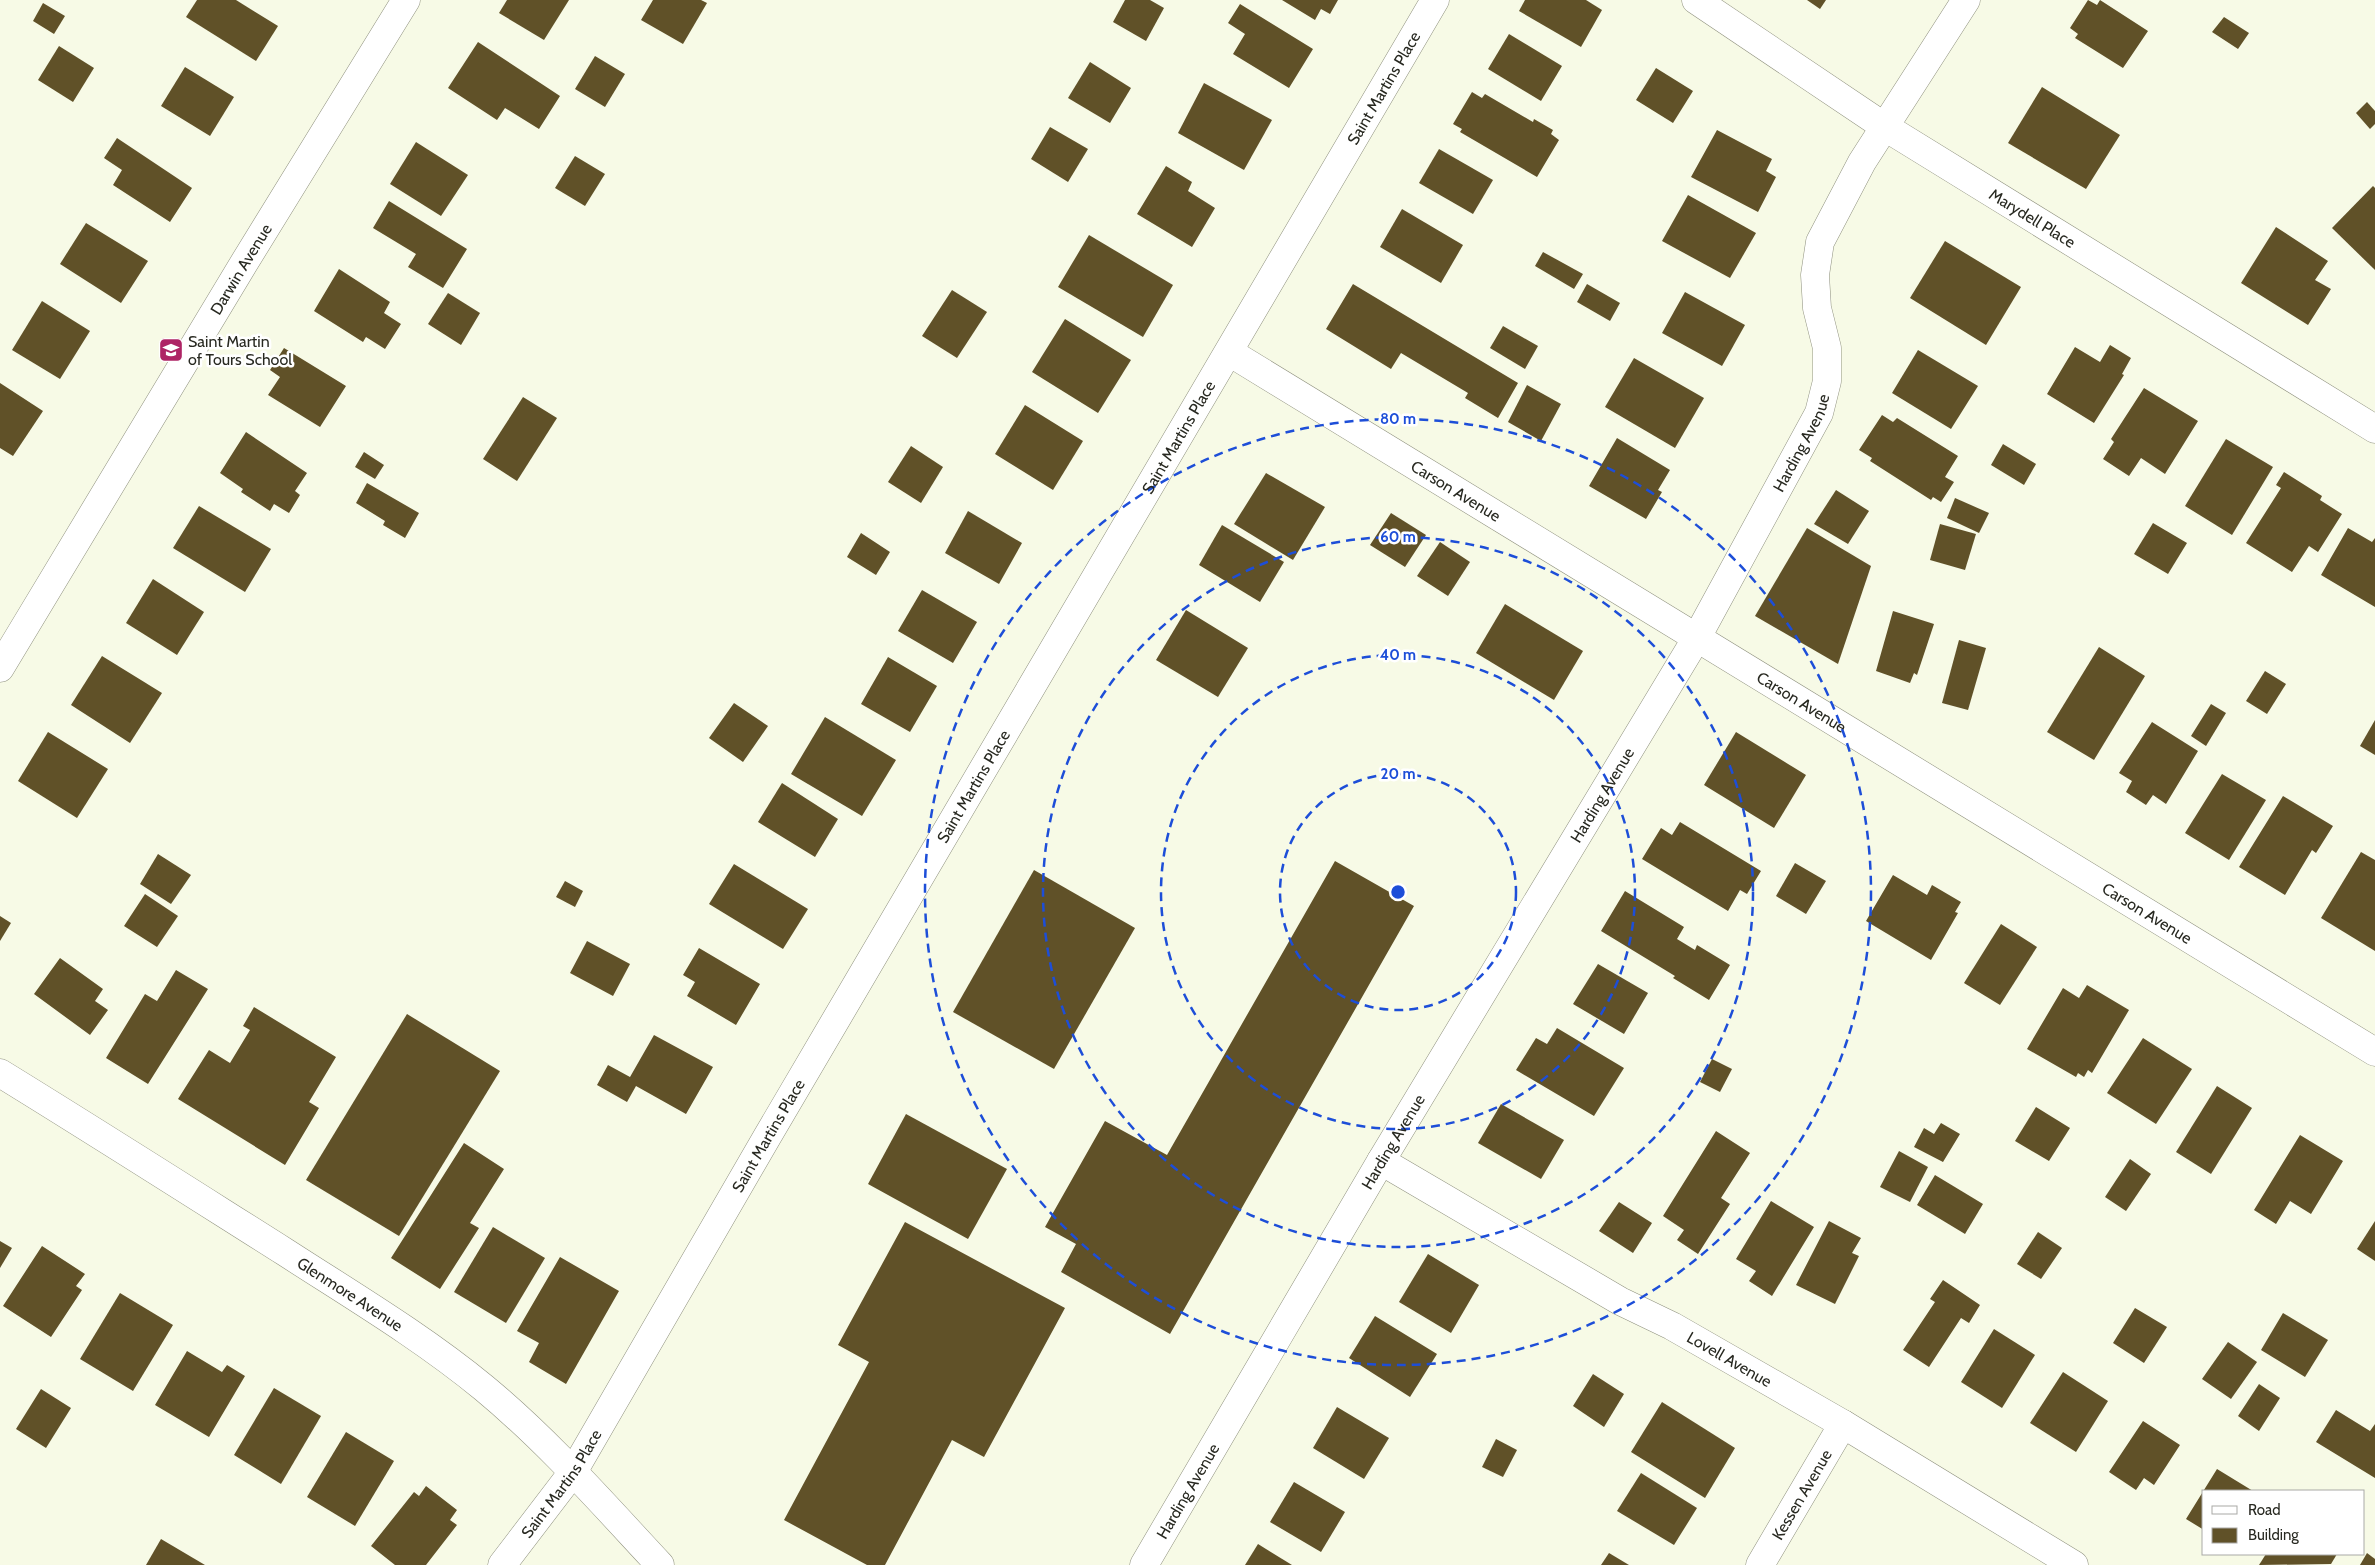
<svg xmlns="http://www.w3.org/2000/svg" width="2375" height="1565" font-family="Cabin,sans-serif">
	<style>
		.building { fill: #605128 }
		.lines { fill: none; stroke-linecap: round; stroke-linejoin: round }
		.minor-casing { stroke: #8f917f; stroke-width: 29 }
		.minor { stroke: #fff; stroke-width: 28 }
		.ring { fill: none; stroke: #1d4ed8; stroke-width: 2.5; stroke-dasharray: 9 6 }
		.labels { text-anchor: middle; stroke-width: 5; stroke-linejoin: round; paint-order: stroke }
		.street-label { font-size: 16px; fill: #282921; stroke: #fff }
		.poi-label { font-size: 16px; fill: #282921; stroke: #fff; text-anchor: start }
		.centre { fill: #1d4ed8; stroke: #fff; stroke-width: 2.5 }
		.ring-label { font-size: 15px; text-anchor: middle; font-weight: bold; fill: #1d4ed8; stroke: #fff; stroke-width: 5; stroke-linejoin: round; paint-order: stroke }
	</style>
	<rect width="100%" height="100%" fill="#f7fae6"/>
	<g class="building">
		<polygon points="197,0 236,0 278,26 256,61 186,17"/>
		<polygon points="507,0 569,0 544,40 499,13"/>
		<polygon points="653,0 701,0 707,3 683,44 641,20"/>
		<polygon points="1125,0 1150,0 1164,8 1146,41 1113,22"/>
		<polygon points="1282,0 1338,0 1330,14 1321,9 1315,20"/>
		<polygon points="1525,0 1586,0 1602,10 1581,47 1519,11"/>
		<polygon points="1807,0 1826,0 1820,9"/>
		<polygon points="2088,0 2097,5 2100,0 2148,31 2123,68 2075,38 2078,34 2070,28"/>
		<polygon points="43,3 65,16 54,34 33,21"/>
		<polygon points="1240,4 1313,49 1289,88 1233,54 1245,34 1228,23"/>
		<polygon points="2224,17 2249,33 2238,49 2212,32"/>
		<polygon points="1509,34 1562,66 1541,101 1488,69"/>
		<polygon points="478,42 560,96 539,129 505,108 497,120 448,88"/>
		<polygon points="59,46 94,68 73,102 38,80"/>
		<polygon points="595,56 625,74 605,107 575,89"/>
		<polygon points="1090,62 1131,88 1110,123 1068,98"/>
		<polygon points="185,67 234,97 210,136 161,106"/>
		<polygon points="1656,68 1693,91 1673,123 1636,100"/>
		<polygon points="1204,83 1272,120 1244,170 1178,133"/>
		<polygon points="2042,87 2120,135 2086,189 2008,143"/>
		<polygon points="1472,92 1482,98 1485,94 1533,122 1534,119 1553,130 1551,134 1559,140 1537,177 1460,132 1462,129 1453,124"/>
		<polygon points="2367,102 2375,111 2375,124 2370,129 2356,113"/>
		<polygon points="1050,127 1088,149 1068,182 1031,159"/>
		<polygon points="1717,130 1772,159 1766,171 1776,177 1758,212 1691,177"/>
		<polygon points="117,138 192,188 170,222 113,185 122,170 104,158"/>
		<polygon points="416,142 468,175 441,216 390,184"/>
		<polygon points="1439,149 1493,180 1473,214 1419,183"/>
		<polygon points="575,156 605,174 585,206 555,188"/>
		<polygon points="1166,166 1192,182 1188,191 1215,208 1192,247 1137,214"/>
		<polygon points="2373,186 2375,188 2375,270 2332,228"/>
		<polygon points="1688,195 1756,233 1730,278 1662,241"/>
		<polygon points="389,201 467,249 443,288 408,267 416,254 373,228"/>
		<polygon points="1402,209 1463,245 1441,283 1380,247"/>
		<polygon points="86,223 148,261 121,303 60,264"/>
		<polygon points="2276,227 2328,261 2315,280 2331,289 2308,325 2241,283"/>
		<polygon points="1089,235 1173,285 1143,337 1058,287"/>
		<polygon points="1945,241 2021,287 1986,345 1910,298"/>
		<polygon points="1543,252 1583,274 1574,289 1535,266"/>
		<polygon points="339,269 390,302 384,313 401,324 385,349 366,337 363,342 314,311"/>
		<polygon points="1353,284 1518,383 1498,418 1465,398 1468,393 1401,353 1391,369 1326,329"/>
		<polygon points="1587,284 1620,303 1610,321 1577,302"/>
		<polygon points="952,290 987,312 957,358 922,336"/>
		<polygon points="1685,292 1745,325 1722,366 1662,333"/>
		<polygon points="448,293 480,313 461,345 428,324"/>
		<polygon points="42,301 90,331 60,379 12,350"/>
		<polygon points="1065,319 1131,360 1098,413 1032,372"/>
		<polygon points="1503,326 1538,346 1525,369 1490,348"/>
		<polygon points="2110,345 2131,358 2122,374 2124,375 2094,423 2047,394 2075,347 2100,362"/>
		<polygon points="284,348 346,386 320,427 268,395 280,377 270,370"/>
		<polygon points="1918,350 1978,386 1951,429 1892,393"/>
		<polygon points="1634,358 1704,398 1675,448 1605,407"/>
		<polygon points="0,383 43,411 13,456 0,448"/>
		<polygon points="1527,385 1561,404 1541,441 1508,422"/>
		<polygon points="2144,388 2198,421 2165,474 2141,458 2129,476 2103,459 2114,442 2111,439"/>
		<polygon points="523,397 557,418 517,481 483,459"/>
		<polygon points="1025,405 1083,441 1053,490 995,454"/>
		<polygon points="1882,415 1893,422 1897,418 1958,456 1945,477 1954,482 1941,502 1933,497 1931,500 1870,461 1872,458 1859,450"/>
		<polygon points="246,432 307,473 295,491 300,495 289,513 274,504 270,511 241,492 243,489 220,473"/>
		<polygon points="1617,438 1670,470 1658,490 1662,492 1646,519 1589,486"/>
		<polygon points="2226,439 2273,467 2232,535 2185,506"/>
		<polygon points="2003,444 2036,464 2024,485 1991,465"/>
		<polygon points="911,446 943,467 921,503 888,482"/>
		<polygon points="364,452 384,465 375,479 355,467"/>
		<polygon points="2284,472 2322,496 2320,500 2342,514 2318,552 2309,546 2292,572 2246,543 2281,488 2276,485"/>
		<polygon points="1266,473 1325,507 1293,560 1234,524"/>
		<polygon points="367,483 419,513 405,538 383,525 385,521 356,503"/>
		<polygon points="1836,490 1869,511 1848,544 1814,524"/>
		<polygon points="1955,498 1989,513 1979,533 1947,518"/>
		<polygon points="199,506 271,549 245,592 173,548"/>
		<polygon points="968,511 1022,543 999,584 945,553"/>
		<polygon points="1391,513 1426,535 1405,567 1370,545"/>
		<polygon points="2153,523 2187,543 2168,574 2134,554"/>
		<polygon points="1940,524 1976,534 1965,570 1930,560"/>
		<polygon points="1222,525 1284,562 1260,602 1199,565"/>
		<polygon points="1807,528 1871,566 1838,664 1755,616"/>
		<polygon points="2348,528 2372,542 2375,538 2375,607 2321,575"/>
		<polygon points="861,533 890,552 876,575 847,557"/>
		<polygon points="1440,542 1470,562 1448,596 1417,576"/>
		<polygon points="153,579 204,612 177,655 126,623"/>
		<polygon points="922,590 977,622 953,663 898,631"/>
		<polygon points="1505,604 1583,651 1554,700 1476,653"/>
		<polygon points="1186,610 1248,648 1218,697 1156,660"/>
		<polygon points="1893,611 1934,624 1917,675 1914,673 1910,683 1876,671"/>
		<polygon points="1959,640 1986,648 1968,710 1942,703"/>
		<polygon points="2099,647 2145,676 2094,760 2047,732"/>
		<polygon points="102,656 162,693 130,743 71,705"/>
		<polygon points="888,657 937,686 910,732 861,704"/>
		<polygon points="2265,671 2286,684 2267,714 2246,701"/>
		<polygon points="734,703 768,726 743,762 709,738"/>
		<polygon points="2211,704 2226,713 2206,746 2191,736"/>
		<polygon points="825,717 896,760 862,816 791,774"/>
		<polygon points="2375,720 2375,755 2360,746"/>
		<polygon points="2152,722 2198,751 2166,804 2153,795 2146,805 2126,792 2132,781 2119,773"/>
		<polygon points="48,732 108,769 77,818 18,781"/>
		<polygon points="1736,732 1806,775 1774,828 1704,785"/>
		<polygon points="2222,774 2266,800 2229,860 2185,833"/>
		<polygon points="782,783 838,819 815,857 758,822"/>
		<polygon points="2283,796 2333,826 2316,853 2312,850 2285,895 2239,867"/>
		<polygon points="1680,822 1761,871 1747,894 1740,890 1728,911 1642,859 1661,828 1672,835"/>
		<polygon points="2361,852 2375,860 2375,951 2321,918"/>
		<polygon points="158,854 191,875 171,904 140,884"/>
		<polygon points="1335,861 1414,906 1170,1334 1061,1272 1076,1244 1045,1227 1105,1121 1167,1155"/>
		<polygon points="1795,863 1826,881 1806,914 1776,896"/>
		<polygon points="734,864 808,909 783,949 709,904"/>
		<polygon points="1034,870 1135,928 1054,1069 953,1012"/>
		<polygon points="1893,875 1927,895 1932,885 1961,902 1955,912 1958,913 1931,960 1866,921"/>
		<polygon points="565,881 583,891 575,907 556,897"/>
		<polygon points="1625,891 1684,927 1677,939 1695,950 1697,945 1730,965 1709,1000 1673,978 1675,976 1601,931"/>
		<polygon points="145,894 178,916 157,947 124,926"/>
		<polygon points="0,916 11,923 0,941"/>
		<polygon points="2001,924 2037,947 2000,1005 1964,983"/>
		<polygon points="587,941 630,964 613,996 570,973"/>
		<polygon points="699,948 760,984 736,1025 687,996 695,982 683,975"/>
		<polygon points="60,958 103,989 95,1001 108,1010 90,1035 34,994"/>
		<polygon points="1598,964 1648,993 1624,1034 1573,1004"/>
		<polygon points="176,970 208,989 148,1084 106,1058 145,994 157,1001"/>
		<polygon points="2087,985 2129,1010 2092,1073 2088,1070 2084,1077 2078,1073 2076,1077 2027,1049 2063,988 2079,998"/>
		<polygon points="254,1007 336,1057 309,1102 319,1108 285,1165 178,1099 209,1050 230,1063 250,1030 243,1026"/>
		<polygon points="407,1014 500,1071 399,1236 306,1180"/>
		<polygon points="1557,1028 1624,1068 1594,1116 1516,1070 1536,1038 1547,1044"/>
		<polygon points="654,1035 713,1067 686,1114 636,1086 627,1102 597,1085 608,1065 630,1077"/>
		<polygon points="2143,1038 2192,1069 2156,1124 2107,1093"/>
		<polygon points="1712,1059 1732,1069 1720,1092 1700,1082"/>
		<polygon points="2217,1086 2252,1108 2211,1174 2176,1152"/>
		<polygon points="1501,1104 1564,1140 1541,1179 1478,1143"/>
		<polygon points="2036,1107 2070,1128 2049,1161 2015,1141"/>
		<polygon points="906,1114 1007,1169 968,1239 868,1184"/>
		<polygon points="1941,1123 1960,1134 1943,1162 1914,1147 1924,1128 1934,1134"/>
		<polygon points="1716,1131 1750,1153 1721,1198 1730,1204 1698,1254 1677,1240 1684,1230 1663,1216"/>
		<polygon points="2300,1135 2343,1161 2311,1214 2290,1201 2276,1224 2254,1210"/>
		<polygon points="464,1143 504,1169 470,1223 479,1228 440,1289 391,1258"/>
		<polygon points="1899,1151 1928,1167 1910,1202 1880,1187"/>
		<polygon points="2130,1159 2151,1174 2126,1211 2105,1197"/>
		<polygon points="1935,1175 1983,1204 1965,1234 1917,1205"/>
		<polygon points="1771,1201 1814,1227 1772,1296 1749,1281 1756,1271 1736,1259"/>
		<polygon points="1619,1202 1652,1223 1633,1253 1599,1231"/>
		<polygon points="1829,1221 1861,1238 1852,1253 1859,1256 1835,1304 1796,1285"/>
		<polygon points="2375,1221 2375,1261 2357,1249"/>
		<polygon points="905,1222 1065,1308 984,1457 952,1440 885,1565 867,1565 784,1520 869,1362 838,1345"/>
		<polygon points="493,1227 545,1258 506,1323 454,1292"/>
		<polygon points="2038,1232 2062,1248 2041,1279 2017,1264"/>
		<polygon points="0,1241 12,1248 0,1268"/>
		<polygon points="42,1246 85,1274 76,1286 82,1290 51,1337 3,1306"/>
		<polygon points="1428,1254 1479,1285 1451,1333 1399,1302"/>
		<polygon points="560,1257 619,1291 566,1384 529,1362 539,1343 517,1331"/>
		<polygon points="1943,1280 1980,1305 1969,1323 1961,1318 1929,1367 1903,1350 1935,1302 1930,1299"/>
		<polygon points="120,1293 173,1325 133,1391 80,1359"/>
		<polygon points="2135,1308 2167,1327 2144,1363 2113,1343"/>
		<polygon points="2283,1313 2328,1340 2305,1377 2261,1350"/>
		<polygon points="1375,1316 1437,1354 1410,1397 1349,1358"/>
		<polygon points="1994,1329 2035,1355 2002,1408 1961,1382"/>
		<polygon points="2228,1342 2257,1362 2231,1399 2202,1379"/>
		<polygon points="187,1351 222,1372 227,1365 245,1376 209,1437 155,1405"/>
		<polygon points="2063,1372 2108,1401 2076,1452 2030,1423"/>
		<polygon points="1593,1374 1624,1394 1604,1427 1573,1406"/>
		<polygon points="2259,1384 2280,1398 2259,1431 2238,1416"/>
		<polygon points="274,1388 321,1416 281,1484 234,1455"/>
		<polygon points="41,1389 71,1408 46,1448 16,1429"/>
		<polygon points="1662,1402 1735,1448 1705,1498 1631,1452"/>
		<polygon points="1337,1407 1389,1438 1364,1479 1313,1448"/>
		<polygon points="2336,1410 2370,1431 2375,1424 2375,1478 2316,1442"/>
		<polygon points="2143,1421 2180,1445 2154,1485 2144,1478 2136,1490 2109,1472"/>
		<polygon points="346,1432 394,1461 355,1526 307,1497"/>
		<polygon points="1496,1439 1517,1450 1503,1477 1482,1467"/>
		<polygon points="2217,1469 2253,1491 2204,1491 2204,1530 2186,1519"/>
		<polygon points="1641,1473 1697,1508 1674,1545 1617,1511"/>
		<polygon points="1294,1482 1345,1512 1321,1552 1270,1522"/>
		<polygon points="426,1486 457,1510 450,1520 457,1525 426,1565 395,1565 371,1546 414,1492 419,1496"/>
		<polygon points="161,1539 205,1565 146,1565"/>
		<polygon points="1258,1544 1292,1565 1245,1565"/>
		<polygon points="1609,1553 1629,1565 1601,1565"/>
		<polygon points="2367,1553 2375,1559 2375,1565 2360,1565"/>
		<polygon points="2266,1554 2337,1554 2331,1564 2259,1565"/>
	</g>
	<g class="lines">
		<defs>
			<g id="minor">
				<path id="s1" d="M1696 0 1885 127 2375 429"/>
				<path id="s2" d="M1229 352 2375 1052"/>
				<path id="s3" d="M0 668 244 263 406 0"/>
				<path id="s4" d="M0 1073C96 1132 190 1192 285 1252 353 1296 422 1337 484 1388 548 1441 604 1505 660 1565"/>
				<path id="s5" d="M1381 1161 1620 1301 1672 1326 1843 1424 2074 1565"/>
				<path id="s6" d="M502 1565 573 1472 767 1137 1435 0"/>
				<path id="s7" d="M1144 1565 1381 1161 1696 639 1819 413 1827 381V348L1817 308 1815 275 1820 242 1862 162 1966 0"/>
				<path id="s8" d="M1760 1565 1843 1424"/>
			</g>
		</defs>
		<use href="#minor" class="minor-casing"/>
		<use href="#minor" class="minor"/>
	</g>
	<g class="ring">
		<circle cx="1398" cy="892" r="118"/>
		<circle cx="1398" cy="892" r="237"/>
		<circle cx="1398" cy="892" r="355"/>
		<circle cx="1398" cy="892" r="473"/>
	</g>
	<defs>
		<symbol id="school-square" viewBox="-11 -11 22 22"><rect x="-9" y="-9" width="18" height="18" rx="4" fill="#ae2465" stroke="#fff"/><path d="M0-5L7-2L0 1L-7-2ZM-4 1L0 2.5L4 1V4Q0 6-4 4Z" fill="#fff"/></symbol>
	</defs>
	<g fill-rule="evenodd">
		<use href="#school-square" x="157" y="336" width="28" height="28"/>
	</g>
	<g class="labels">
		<g class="street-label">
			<text dy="6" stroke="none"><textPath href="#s6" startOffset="1721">Saint Martins Place</textPath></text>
			<text dy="6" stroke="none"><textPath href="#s1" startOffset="401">Marydell Place</textPath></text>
			<text dy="6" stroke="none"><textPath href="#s3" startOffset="466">Darwin Avenue</textPath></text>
			<text dy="6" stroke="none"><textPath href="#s6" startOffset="1316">Saint Martins Place</textPath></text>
			<text dy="6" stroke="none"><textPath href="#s7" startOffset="1301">Harding Avenue</textPath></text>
			<text dy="6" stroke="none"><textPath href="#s2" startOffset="266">Carson Avenue</textPath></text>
			<text dy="6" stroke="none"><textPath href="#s2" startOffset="671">Carson Avenue</textPath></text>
			<text dy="6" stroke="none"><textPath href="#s6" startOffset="911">Saint Martins Place</textPath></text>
			<text dy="6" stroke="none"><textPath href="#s7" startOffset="896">Harding Avenue</textPath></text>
			<text dy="6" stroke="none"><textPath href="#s2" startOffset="1076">Carson Avenue</textPath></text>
			<text dy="6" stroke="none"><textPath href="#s6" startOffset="506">Saint Martins Place</textPath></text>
			<text dy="6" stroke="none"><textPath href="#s7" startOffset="491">Harding Avenue</textPath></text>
			<text dy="6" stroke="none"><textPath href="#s4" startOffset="414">Glenmore Avenue</textPath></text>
			<text dy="6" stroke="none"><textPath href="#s5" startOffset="401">Lovell Avenue</textPath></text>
			<text dy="6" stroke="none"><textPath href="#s6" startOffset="101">Saint Martins Place</textPath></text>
			<text dy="6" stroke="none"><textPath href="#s7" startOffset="86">Harding Avenue</textPath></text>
			<text dy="6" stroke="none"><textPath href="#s8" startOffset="82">Kessen Avenue</textPath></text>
		</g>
		<g class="poi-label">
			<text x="188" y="347">Saint Martin<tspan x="188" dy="18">of Tours School</tspan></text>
		</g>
	</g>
	<circle cx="1398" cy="892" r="8" class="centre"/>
	<g class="ring-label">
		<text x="1398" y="424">80 m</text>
		<text x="1398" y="542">60 m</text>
		<text x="1398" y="660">40 m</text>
		<text x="1398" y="779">20 m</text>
	</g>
	<rect x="2202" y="1490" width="162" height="65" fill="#ffffff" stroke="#a9a9a6"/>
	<rect x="2212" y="1506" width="25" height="8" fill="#ffffff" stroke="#a9a9a6"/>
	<text x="2248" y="1515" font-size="15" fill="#282921">Road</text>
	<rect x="2212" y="1528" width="25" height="15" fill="#605128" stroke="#a9a9a6"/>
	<text x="2248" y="1540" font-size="15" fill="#282921">Building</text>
</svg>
